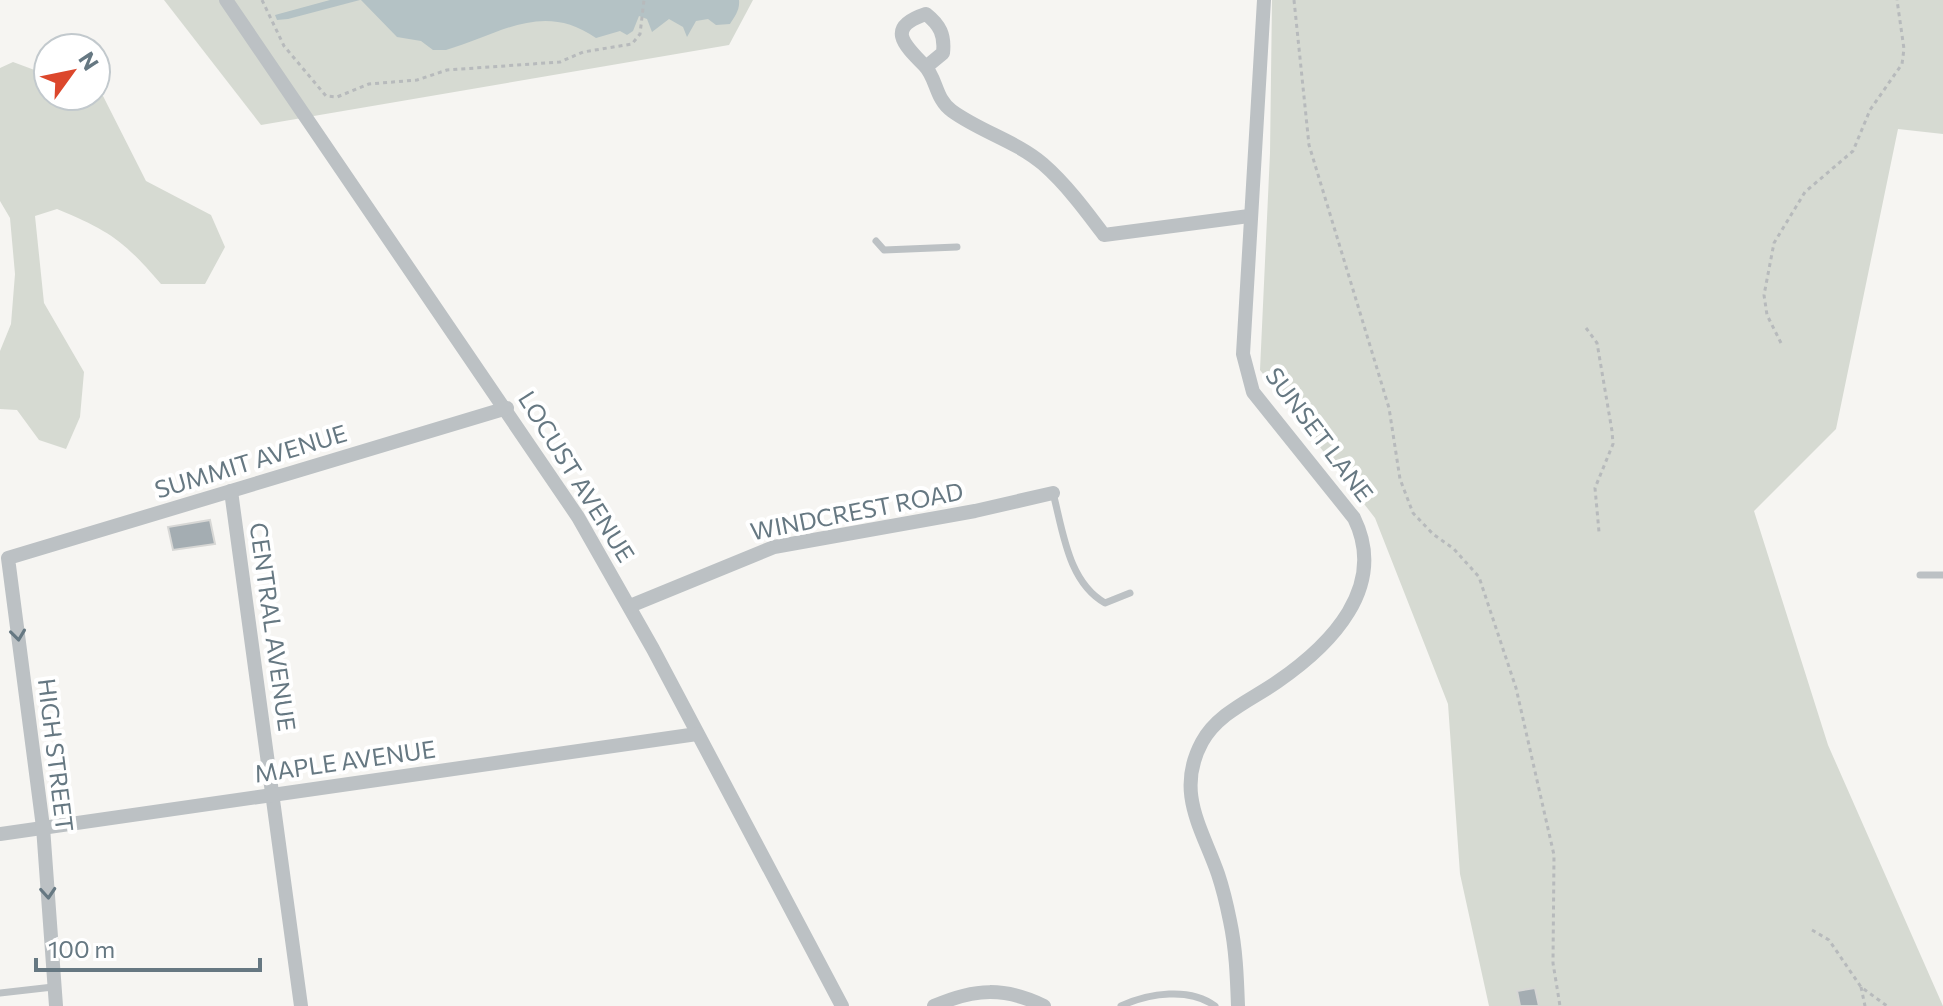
<svg xmlns="http://www.w3.org/2000/svg" width="1943" height="1006" font-family="Commissioner,sans-serif">
	<style>
		.green { fill: #d6dad2 }
		.water { fill: #b4c2c5 }
		.building { fill: #a4adb2; stroke: #d7d7d5; stroke-width: 2 }
		.lines { fill: none; stroke-linecap: round; stroke-linejoin: round }
		.path { stroke: #b7babc; stroke-width: 3; stroke-dasharray: 4 4; stroke-linecap: butt }
		.lane { stroke: #bcc1c4; stroke-width: 7 }
		.street { stroke: #bcc1c4; stroke-width: 14 }
		.oneway { stroke: #667882 }
		.labels { text-anchor: middle; stroke-width: 8; stroke-linejoin: round; paint-order: stroke }
		.street-label { font-size: 24px; fill: #667882; stroke: #fff }
	</style>
	<rect width="100%" height="100%" fill="#f6f5f2"/>
	<g class="green">
		<polygon points="164,0 753,0 729,45 261,125"/>
		<polygon points="1272,0 1943,0 1943,134 1898,129 1836,429 1754,511 1828,745 1943,1006 1489,1006 1460,874 1448,704 1375,518 1260,370 1270,153"/>
		<path d="M13 62 48 75V96H103L146 181 211 215 225 247 205 284H161C124 241 110 231 57 209L35 216 44 303 84 372 80 417 66 449 39 440 17 410 0 409V351L11 324 15 274 10 218 0 201V68Z"/>
	</g>
	<g class="water">
		<polygon points="330,0 360,0 288,19 277,20 275,15"/>
		<path d="M361 0H739C740 10 735 16 730 24L716 25 708 19 696 21 687 37 683 27 669 19 652 32 647 19 639 16 633 31 627 35 620 31 596 38C542 0 499 35 446 50H433L421 41 397 37Z"/>
	</g>
	<g class="building">
		<polygon points="210,520 215,544 173,550 168,527"/>
		<polygon points="1535,988 1539,1006 1520,1006 1517,991"/>
	</g>
	<g class="lines">
		<g class="path">
			<polyline points="262,0 284,46 326,96 337,97 369,84 417,80 447,70 560,62 583,52 632,44 640,34 644,0"/>
			<polyline points="1294,0 1309,145 1389,408 1400,479 1413,513 1433,534 1454,549 1479,577 1516,688 1554,855 1553,963 1560,1006"/>
			<polyline points="1586,328 1597,343 1612,431 1613,444 1595,488 1599,532"/>
			<polyline points="1781,343 1767,315 1764,295 1774,243 1805,192 1853,151 1870,110 1902,64 1904,49 1897,0"/>
			<polyline points="1812,930 1829,940 1861,987 1887,1006"/>
			<polyline points="1861,987 1865,1006"/>
		</g>
		<g class="lane">
			<polyline points="876,241 884,250 957,247"/>
			<path d="M1053 493C1063 531 1068 582 1105 603L1130 593"/>
			<polyline points="1920,575 1943,575"/>
			<polyline points="0,993 53,987"/>
			<path d="M1121 1006C1149 993 1190 987 1215 1006"/>
		</g>
		<g class="street">
			<polyline points="226,0 578,517 653,649 842,1006"/>
			<path d="M926 67 943 53C945 35 940 25 926 14 886 27 903 44 924 65 937 78 935 99 952 111 981 132 1016 141 1043 164 1066 184 1086 211 1104 235L1249 216"/>
			<polyline points="231,491 301,1006"/>
			<polyline points="630,606 774,547 975,511 1053,493"/>
			<polyline points="0,834 697,734"/>
			<polyline points="56,1006 43,827 8,558 507,408"/>
			<path d="M934 1006C975 988 1005 987 1044 1006"/>
			<path d="M1238 1006C1237 978 1236 949 1230 921 1227 906 1223 889 1218 874 1202 828 1175 792 1202 742 1218 713 1251 700 1277 682 1331 645 1388 587 1354 518L1253 392 1243 354 1264 0"/>
		</g>
	</g>
	<defs><path id="oneway-chevron" d="M-2-3.5L2.5 0L-2 3.5" fill="none" stroke-width="1.6" stroke-linecap="round" stroke-linejoin="round" transform="scale(2)"/></defs>
	<g class="oneway">
		<use href="#oneway-chevron" transform="translate(18 635) rotate(83)"/>
		<use href="#oneway-chevron" transform="translate(48 893) rotate(86)"/>
	</g>
	<g class="labels">
		<g class="street-label">
			<text transform="translate(1319 435) rotate(53)" y="8">SUNSET LANE</text>
			<text transform="translate(251 462) rotate(-17)" y="8">SUMMIT AVENUE</text>
			<text transform="translate(576 477) rotate(58)" y="8">LOCUST AVENUE</text>
			<text transform="translate(857 512) rotate(-11)" y="8">WINDCREST ROAD</text>
			<text transform="translate(272 627) rotate(82)" y="8">CENTRAL AVENUE</text>
			<text transform="translate(55 755) rotate(83)" y="8">HIGH STREET</text>
			<text transform="translate(345 762) rotate(-8)" y="8">MAPLE AVENUE</text>
		</g>
	</g>
	<g transform="translate(72 72) rotate(57)"><circle r="38" fill="#ffffff" stroke="#c2c9cd" stroke-width="2"/>
	<path d="M0-6L14 30L0 20L-14 30Z" fill="#dc472c"/>
	<text y="-12" font-size="22" font-weight="bold" text-anchor="middle" fill="#667882">N</text>
	</g>
	<path d="M36 958v12h224v-12" fill="none" stroke="#667882" stroke-width="4"/>
	<text x="48" y="958" font-size="24" fill="#667882" stroke="#ffffff" stroke-width="6" paint-order="stroke">100 m</text>
</svg>
